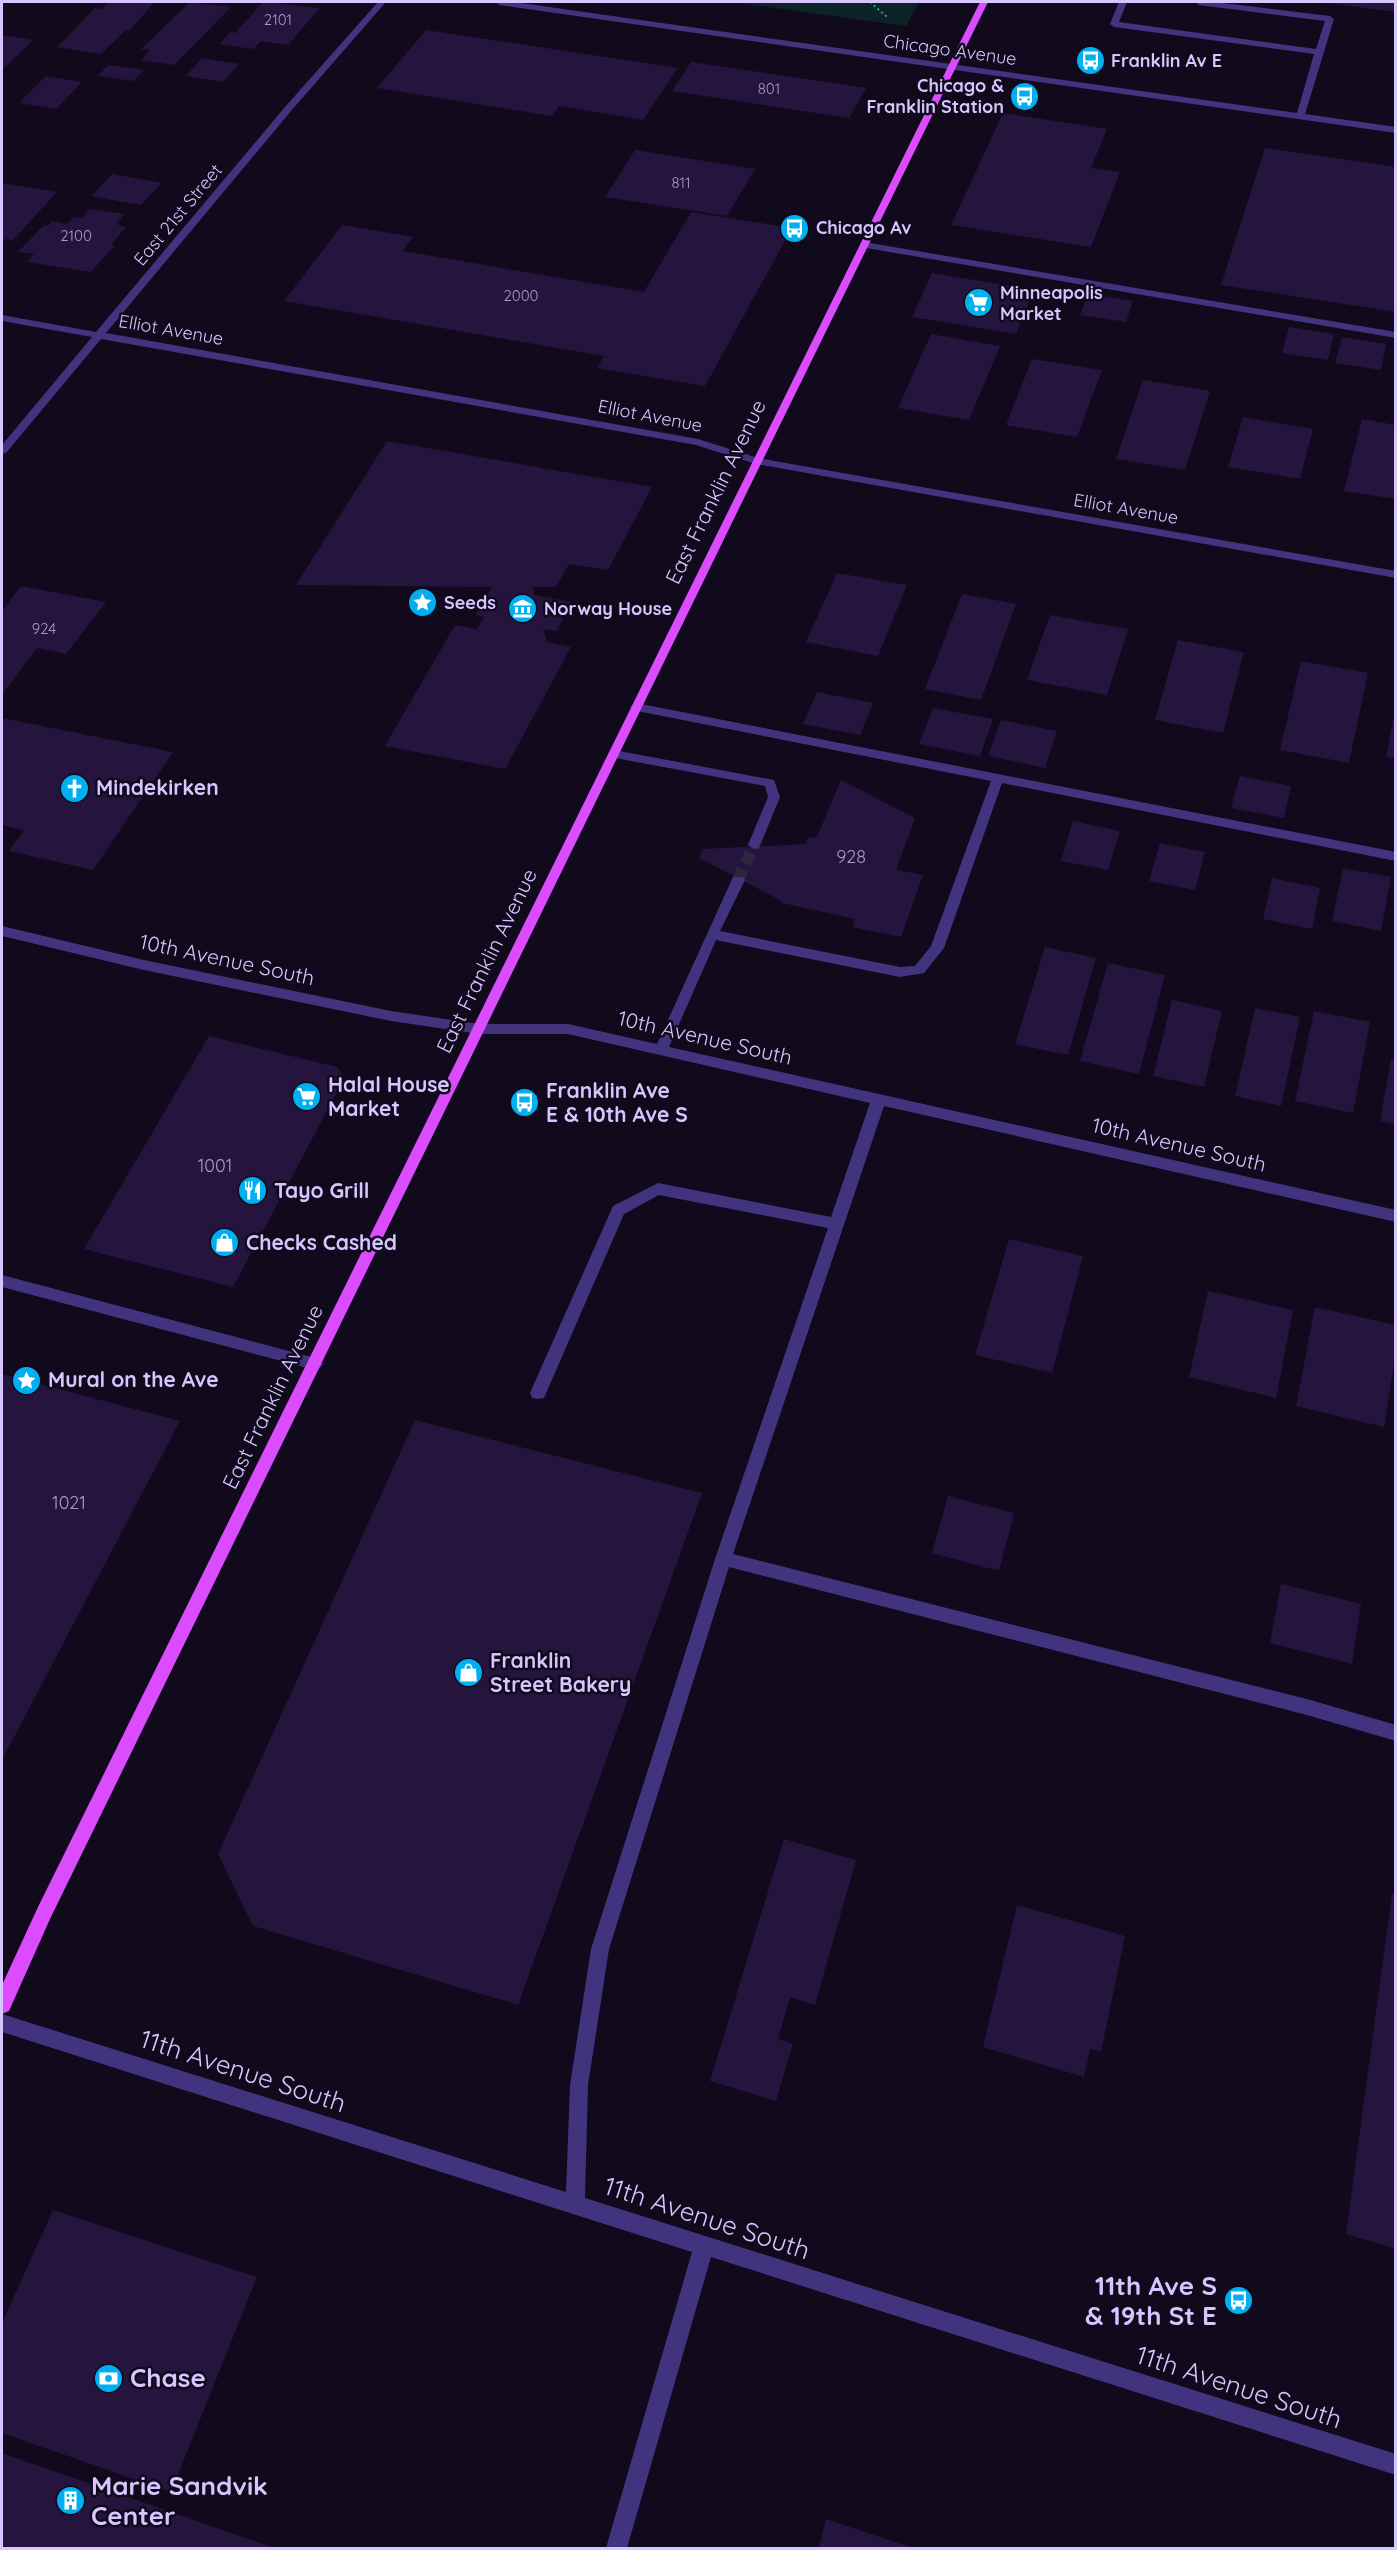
<svg xmlns="http://www.w3.org/2000/svg" width="1397" height="2550" font-family="Quicksand,sans-serif">
	<style>
		.green { fill: #0d2326 }
		.building { fill: #25153e }
		.lines { fill: none; stroke-linecap: round; stroke-linejoin: round }
		.minor-tunnel { stroke: #2e263e; stroke-width: 12; stroke-dasharray: 12 6; stroke-linecap: butt }
		.path { stroke: #27a2b1; stroke-width: 2; stroke-dasharray: 2 3; stroke-linecap: butt }
		.minor { fill: #42337e; fill-rule: evenodd }
		.major { fill: #db4cff; fill-rule: evenodd }
		.labels { text-anchor: middle; stroke-width: 5; stroke-linejoin: round; paint-order: stroke }
		.far-number-label { font-size: 15px; fill: #aa99cf }
		.far-street-label { font-size: 18px; fill: #d6c5ff; stroke: #100a1c }
		.far-poi-label { font-size: 18px; font-weight: bold; fill: #d6c5ff; stroke: #100a1c; text-anchor: start }
		.number-label { font-size: 18px; fill: #aa99cf }
		.street-label { font-size: 21px; fill: #d6c5ff; stroke: #100a1c }
		.poi-label { font-size: 21px; font-weight: bold; fill: #d6c5ff; stroke: #100a1c; text-anchor: start }
		.near-street-label { font-size: 26px; fill: #d6c5ff; stroke: #100a1c }
		.near-poi-label { font-size: 26px; font-weight: bold; fill: #d6c5ff; stroke: #100a1c; text-anchor: start }
	</style>
	<rect width="100%" height="100%" fill="#100a1c"/>
	<polygon class="green" points="732,2 919,2 906,26"/>
	<g class="building">
		<polygon points="109,2 154,3 129,31 125,31 101,54 57,47 95,8 102,9"/>
		<polygon points="190,2 231,7 174,65 141,60 150,50 141,49"/>
		<polygon points="263,2 320,8 288,45 261,41 253,49 219,44 230,32 235,33"/>
		<polygon points="1328,2 1396,2 1396,12 1328,3"/>
		<polygon points="426,30 678,68 643,120 559,106 552,116 377,88"/>
		<polygon points="2,35 33,40 2,70"/>
		<polygon points="202,58 239,64 223,82 186,76"/>
		<polygon points="691,62 866,88 849,118 672,91"/>
		<polygon points="108,65 144,70 133,81 98,76"/>
		<polygon points="46,76 82,82 56,109 19,103"/>
		<polygon points="1003,113 1107,129 1091,168 1120,172 1091,247 951,225"/>
		<polygon points="1265,148 1396,167 1396,312 1221,285"/>
		<polygon points="635,150 755,169 727,216 605,197"/>
		<polygon points="112,174 162,183 141,205 91,196"/>
		<polygon points="2,183 57,192 13,240 5,239 2,243"/>
		<polygon points="90,209 124,214 116,224 126,227 111,245 115,245 91,272 27,262 34,254 18,252 44,225 48,226 52,221 67,224 74,217 82,218"/>
		<polygon points="691,212 792,228 705,386 597,368 604,356 284,301 342,225 413,237 402,251 644,292"/>
		<polygon points="932,273 1034,290 1016,334 912,317"/>
		<polygon points="1088,294 1133,301 1126,322 1080,315"/>
		<polygon points="1289,327 1334,334 1328,360 1282,353"/>
		<polygon points="931,334 1000,346 969,420 898,408"/>
		<polygon points="1342,337 1386,344 1381,370 1335,363"/>
		<polygon points="1032,359 1102,370 1077,437 1006,425"/>
		<polygon points="1143,380 1210,391 1185,470 1116,459"/>
		<polygon points="1243,417 1313,429 1300,479 1228,467"/>
		<polygon points="1362,419 1396,425 1396,499 1344,491"/>
		<polygon points="387,441 652,487 608,570 569,564 556,587 533,587 534,595 571,602 557,631 543,629 547,642 571,647 505,769 385,746 455,625 477,629 484,617 475,615 492,587 296,585"/>
		<polygon points="837,573 907,585 878,656 806,642"/>
		<polygon points="21,586 106,602 66,654 37,648 2,695 2,611"/>
		<polygon points="962,594 1016,604 981,700 925,689"/>
		<polygon points="1050,615 1128,629 1107,695 1027,680"/>
		<polygon points="1178,640 1244,652 1223,733 1155,720"/>
		<polygon points="1301,661 1368,673 1349,763 1280,750"/>
		<polygon points="817,692 873,703 860,735 803,724"/>
		<polygon points="933,708 993,719 980,756 919,744"/>
		<polygon points="1394,714 1396,714 1396,758 1386,757"/>
		<polygon points="2,718 173,752 93,870 9,851 24,830 2,825"/>
		<polygon points="1001,720 1057,731 1045,768 988,756"/>
		<polygon points="1240,776 1291,786 1284,818 1231,808"/>
		<polygon points="841,780 915,818 896,870 923,875 901,937 852,927 855,919 782,903 782,901 699,858 703,849 806,844 808,838 817,837"/>
		<polygon points="1073,821 1120,831 1108,870 1061,861"/>
		<polygon points="1160,843 1205,852 1195,890 1149,881"/>
		<polygon points="1343,868 1391,877 1381,931 1332,921"/>
		<polygon points="1272,878 1320,888 1312,929 1263,919"/>
		<polygon points="1045,947 1096,958 1068,1055 1015,1044"/>
		<polygon points="1108,963 1165,975 1139,1074 1080,1061"/>
		<polygon points="1172,1000 1222,1011 1204,1087 1153,1076"/>
		<polygon points="1255,1008 1300,1017 1281,1106 1235,1096"/>
		<polygon points="1314,1011 1370,1022 1353,1113 1295,1101"/>
		<polygon points="209,1036 337,1067 342,1074 343,1081 233,1287 84,1249"/>
		<polygon points="1391,1059 1396,1060 1396,1124 1380,1121"/>
		<polygon points="1009,1239 1083,1256 1052,1373 975,1355"/>
		<polygon points="1208,1291 1293,1310 1276,1398 1189,1377"/>
		<polygon points="1315,1307 1396,1325 1396,1351 1384,1427 1296,1406"/>
		<polygon points="2,1374 180,1421 2,1760"/>
		<polygon points="415,1420 702,1493 518,2005 253,1926 218,1854"/>
		<polygon points="948,1496 1014,1513 999,1571 932,1553"/>
		<polygon points="1281,1584 1361,1604 1352,1664 1270,1643"/>
		<polygon points="784,1839 856,1860 815,2005 790,1997 778,2039 793,2044 776,2101 710,2081"/>
		<polygon points="1392,1894 1396,1895 1396,2249 1346,2234"/>
		<polygon points="1017,1905 1125,1936 1101,2052 1090,2049 1084,2077 983,2047"/>
		<polygon points="53,2210 257,2277 171,2492 2,2433 2,2323"/>
		<polygon points="2,2453 274,2548 2,2548"/>
		<polygon points="826,2519 913,2548 819,2548"/>
	</g>
	<g class="lines">
		<polyline class="minor-tunnel" points="738,880 754,845"/>
		<polyline class="path" points="870,2 887,17"/>
		<g class="minor">
			<polygon points="378,2 386,2 291,111 106,333 698,439 758,458 1396,571 1396,578 756,464 696,445 101,339 6,453 2,454 2,445 92,337 2,321 2,315 96,332 285,107"/>
			<polygon points="495,2 514,2 1297,113 1314,54 1114,27 1110,24 1119,2 1127,2 1119,22 1316,49 1325,21 1199,5 1195,2 1215,2 1330,16 1334,19 1305,114 1396,127 1396,133 499,5"/>
			<polygon points="864,242 1396,332 1396,338 860,247 860,243"/>
			<polygon points="636,703 1396,852 1396,861 1002,783 944,948 924,973 900,977 716,940 669,1047 1396,1210 1396,1222 884,1106 733,1554 1307,1699 1396,1725 1396,1741 1307,1715 729,1567 609,1949 588,2085 585,2198 1396,2454 1396,2475 711,2257 627,2548 606,2548 692,2252 2,2032 2,2014 566,2192 570,2085 591,1949 715,1559 828,1228 659,1195 624,1214 544,1398 538,1399 532,1398 530,1393 613,1206 658,1183 831,1217 870,1103 568,1034 479,1034 391,1021 144,970 2,936 2,926 144,960 391,1011 479,1024 568,1024 657,1044 733,877 743,877 745,880 720,931 900,967 915,966 931,946 991,781 632,710 630,707"/>
			<polygon points="614,750 774,780 780,797 759,848 754,849 748,845 768,797 765,786 610,757 608,754 610,751"/>
			<polygon points="2,1275 315,1358 320,1360 323,1364 320,1368 315,1370 2,1287"/>
		</g>
		<polygon class="major" points="980,2 988,2 748,490 50,1919 9,2011 2,2014 2,1985 38,1907"/>
	</g>
	<defs>
		<symbol id="bus-disc" viewBox="-11 -11 22 22"><circle r="9.5" fill="#00aff0" stroke="#100a1c"/><path d="M-5-6H5V4H4V6H2V4H-2V6H-4V4H-5ZM-3.5-4V0h7V-4ZM-3.5 1.2v1.5H-2V1.2ZM2 1.2v1.5H3.5V1.2Z" fill="#fff"/></symbol>
		<symbol id="supermarket-disc" viewBox="-11 -11 22 22"><circle r="9.5" fill="#00aff0" stroke="#100a1c"/><path d="M-6-5.5h2.5l.6 2H6L4.5 2H-2.5L-4.4-4H-6ZM-1.5 3.2a1.3 1.3 0 1 0 .1 0ZM3 3.2a1.3 1.3 0 1 0 .1 0Z" fill="#fff"/></symbol>
		<symbol id="sight-disc" viewBox="-11 -11 22 22"><circle r="9.5" fill="#00aff0" stroke="#100a1c"/><path d="M0-6L1.8-2.2L6-1.7L2.9 1.2L3.7 5.4L0 3.3L-3.7 5.4L-2.9 1.2L-6-1.7L-1.8-2.2Z" fill="#fff"/></symbol>
		<symbol id="museum-disc" viewBox="-11 -11 22 22"><circle r="9.5" fill="#00aff0" stroke="#100a1c"/><path d="M0-6L6-3V-2H-6V-3ZM-5-1h2V3h-2ZM-1-1h2V3h-2ZM3-1h2V3H3ZM-6 4H6V6H-6Z" fill="#fff"/></symbol>
		<symbol id="church-disc" viewBox="-11 -11 22 22"><circle r="9.5" fill="#00aff0" stroke="#100a1c"/><path d="M-1.2-6h2.4v3.5h3.3v2.4h-3.3V6h-2.4V-.1h-3.3v-2.4h3.3Z" fill="#fff"/></symbol>
		<symbol id="restaurant-disc" viewBox="-11 -11 22 22"><circle r="9.5" fill="#00aff0" stroke="#100a1c"/><path d="M-5-6h1v4h1v-4h1v4h1v-4h1v5L-1.5 .5V6h-2V.5L-5-1ZM5-6V6H3V1.5H1.5Q1.5-4 5-6Z" fill="#fff"/></symbol>
		<symbol id="shop-disc" viewBox="-11 -11 22 22"><circle r="9.5" fill="#00aff0" stroke="#100a1c"/><path d="M-5-2.5h2.3a2.7 3.5 0 0 1 5.4 0H5L5.5 6h-11ZM-1.5-2.5h3a1.5 2.3 0 0 0-3 0Z" fill="#fff"/></symbol>
		<symbol id="bank-disc" viewBox="-11 -11 22 22"><circle r="9.5" fill="#00aff0" stroke="#100a1c"/><path d="M-6-4H6V4H-6ZM0-2.3a2.3 2.3 0 1 0 0 4.6a2.3 2.3 0 1 0 0-4.6Z" fill="#fff"/></symbol>
		<symbol id="building-disc" viewBox="-11 -11 22 22"><circle r="9.5" fill="#00aff0" stroke="#100a1c"/><path d="M-4-6H4V6H1V3H-1V6H-4ZM-2.5-4.3h1.7v1.8h-1.7ZM.8-4.3h1.7v1.8H.8ZM-2.5-1h1.7V.8h-1.7ZM.8-1h1.7V.8H.8Z" fill="#fff"/></symbol>
	</defs>
	<g fill-rule="evenodd">
		<use href="#bus-disc" x="1074" y="44" width="33" height="33"/>
		<use href="#bus-disc" x="1008" y="80" width="33" height="33"/>
		<use href="#bus-disc" x="778" y="212" width="33" height="33"/>
		<use href="#supermarket-disc" x="962" y="286" width="33" height="33"/>
		<use href="#sight-disc" x="406" y="586" width="33" height="33"/>
		<use href="#museum-disc" x="506" y="592" width="33" height="33"/>
		<use href="#church-disc" x="58" y="772" width="33" height="33"/>
		<use href="#supermarket-disc" x="290" y="1080" width="33" height="33"/>
		<use href="#bus-disc" x="508" y="1086" width="33" height="33"/>
		<use href="#restaurant-disc" x="236" y="1174" width="33" height="33"/>
		<use href="#shop-disc" x="208" y="1226" width="33" height="33"/>
		<use href="#sight-disc" x="10" y="1364" width="33" height="33"/>
		<use href="#shop-disc" x="452" y="1656" width="33" height="33"/>
		<use href="#bus-disc" x="1222" y="2284" width="33" height="33"/>
		<use href="#bank-disc" x="92" y="2362" width="33" height="33"/>
		<use href="#building-disc" x="54" y="2484" width="33" height="33"/>
	</g>
	<g class="labels">
		<g class="far-number-label">
			<text x="278" y="25">2101</text>
			<text x="769" y="94">801</text>
			<text x="681" y="188">811</text>
			<text x="76" y="241">2100</text>
			<text x="521" y="301">2000</text>
			<text x="44" y="634">924</text>
		</g>
		<g class="far-street-label">
			<text transform="translate(950 50) rotate(8)" y="6">Chicago Avenue</text>
			<text transform="translate(178 215) rotate(-50)" y="6">East 21st Street</text>
			<text transform="translate(171 330) rotate(10)" y="6">Elliot Avenue</text>
			<text transform="translate(650 416) rotate(11)" y="6">Elliot Avenue</text>
			<text transform="translate(1126 509) rotate(10)" y="6">Elliot Avenue</text>
		</g>
		<g class="far-poi-label">
			<text x="1111" y="67">Franklin Av E</text>
			<text x="1004" y="92" text-anchor="end">Chicago &amp;<tspan x="1004" dy="21">Franklin Station</tspan></text>
			<text x="816" y="234">Chicago Av</text>
			<text x="1000" y="299">Minneapolis<tspan x="1000" dy="21">Market</tspan></text>
			<text x="444" y="609">Seeds</text>
			<text x="544" y="615">Norway House</text>
		</g>
		<g class="number-label">
			<text x="851" y="863">928</text>
			<text x="215" y="1172">1001</text>
			<text x="69" y="1509">1021</text>
		</g>
		<g class="street-label">
			<text transform="translate(716 492) rotate(-64)" y="7">East Franklin Avenue</text>
			<text transform="translate(227 960) rotate(12)" y="7">10th Avenue South</text>
			<text transform="translate(487 961) rotate(-64)" y="7">East Franklin Avenue</text>
			<text transform="translate(705 1038) rotate(13)" y="7">10th Avenue South</text>
			<text transform="translate(1179 1145) rotate(13)" y="7">10th Avenue South</text>
			<text transform="translate(273 1397) rotate(-64)" y="7">East Franklin Avenue</text>
		</g>
		<g class="poi-label">
			<text x="96" y="795">Mindekirken</text>
			<text x="328" y="1092">Halal House<tspan x="328" dy="24">Market</tspan></text>
			<text x="546" y="1098">Franklin Ave<tspan x="546" dy="24">E &amp; 10th Ave S</tspan></text>
			<text x="274" y="1198">Tayo Grill</text>
			<text x="246" y="1250">Checks Cashed</text>
			<text x="48" y="1387">Mural on the Ave</text>
			<text x="490" y="1668">Franklin<tspan x="490" dy="24">Street Bakery</tspan></text>
		</g>
		<g class="near-street-label">
			<text transform="translate(243 2071) rotate(18)" y="9">11th Avenue South</text>
			<text transform="translate(707 2218) rotate(18)" y="9">11th Avenue South</text>
			<text transform="translate(1239 2387) rotate(18)" y="9">11th Avenue South</text>
		</g>
		<g class="near-poi-label">
			<text x="1217" y="2295" text-anchor="end">11th Ave S<tspan x="1217" dy="30">&amp; 19th St E</tspan></text>
			<text x="130" y="2387">Chase</text>
			<text x="91" y="2495">Marie Sandvik<tspan x="91" dy="30">Center</tspan></text>
		</g>
	</g>
	<rect width="1397" height="2550" fill="none" stroke="#d6c5ff" stroke-width="6"/>
</svg>
